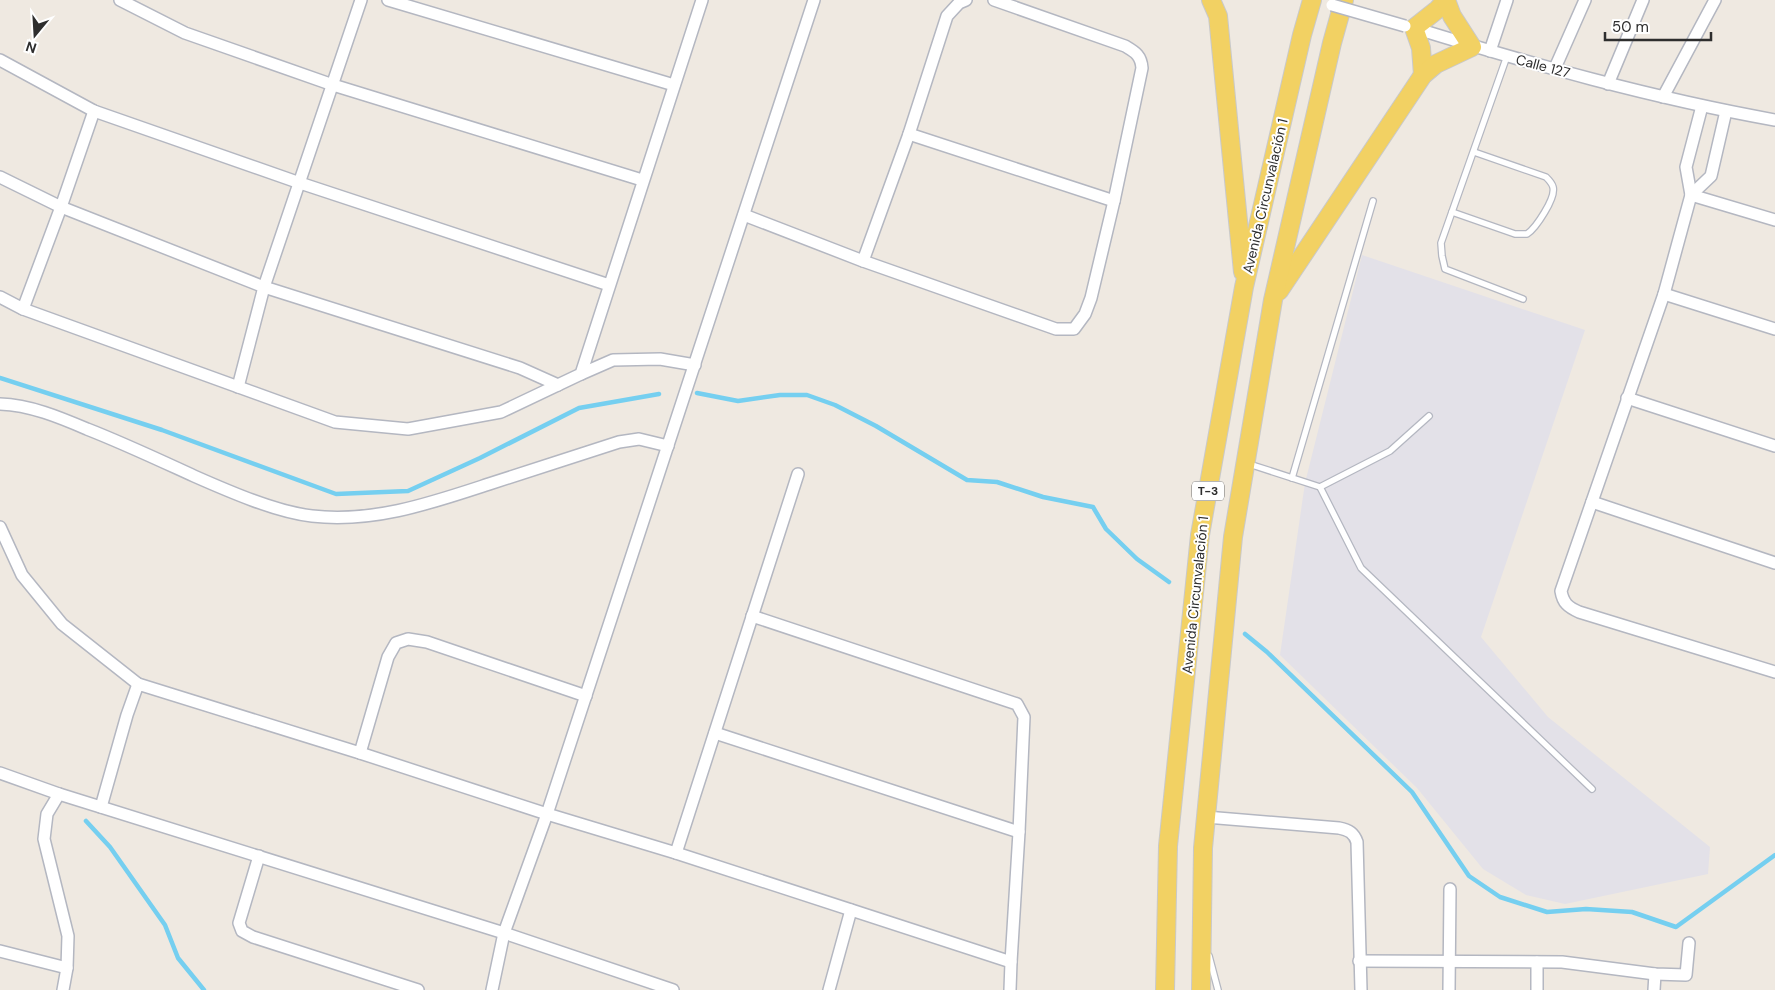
<svg xmlns="http://www.w3.org/2000/svg" width="1775" height="990" font-family="'DM Sans',sans-serif">
	<style>
		.industrial { fill: #e3e1e8 }
		.lines { fill: none; stroke-linecap: round; stroke-linejoin: round }
		.stream { stroke: #75cff0; stroke-width: 4.5 }
		.service-casing { stroke: #b4b7c1; stroke-width: 8 }
		.minor-casing { stroke: #b4b7c1; stroke-width: 14 }
		.primary-casing { stroke: #c9c9c9; stroke-width: 20 }
		.service { stroke: #fff; stroke-width: 5.5 }
		.minor { stroke: #fff; stroke-width: 11 }
		.primary { stroke: #f2d163; stroke-width: 18 }
		.minor-bridge-casing { stroke: #b4b7c1; stroke-width: 14; stroke-linecap: butt }
		.minor-bridge { stroke: #fff; stroke-width: 11 }
		.labels { text-anchor: middle; stroke-width: 4; stroke-linejoin: round; paint-order: stroke }
		.shield { fill: #fff; stroke: #6d6d6d; stroke-width: 1 }
		.shield-label { font-size: 12px; font-weight: bold; fill: #2e2e2e }
		.street-label { font-size: 14px; fill: #2e2e2e; stroke: #fff }
	</style>
	<rect width="100%" height="100%" fill="#efe9e1"/>
	<polygon class="industrial" points="1362,255 1585,330 1481,637 1548,717 1710,847 1708,874 1565,904 1526,895 1483,869 1417,788 1280,655 1305,483"/>
	<g class="lines">
		<g class="stream">
			<polyline points="0,378 162,430 336,494 408,491 480,458 579,408 659,394"/>
			<polyline points="697,393 738,401 780,395 807,395 835,405 876,426 967,480 997,482 1043,497 1093,507 1106,529 1137,559 1169,582"/>
			<polyline points="1245,634 1267,652 1412,792 1469,876 1500,897 1547,912 1586,909 1632,912 1676,927 1775,855"/>
			<polyline points="86,821 110,847 165,925 178,958 204,990"/>
		</g>
		<defs>
			<g id="service">
				<polyline points="1507,56 1441,243 1442,256 1445,269 1523,299"/>
				<path d="M1452 212 1515 234H1527C1536 228 1556 198 1553 187 1552 183 1549 180 1546 177L1474 152"/>
				<polyline points="1249,464 1320,487 1361,568 1592,789"/>
				<polyline points="1292,478 1373,201"/>
				<polyline points="1320,487 1390,451 1429,416"/>
				<polyline points="1209,956 1218,990"/>
			</g>
			<g id="minor">
				<polyline points="120,0 185,33 333,85 642,180"/>
				<polyline points="388,0 674,85"/>
				<path d="M1411 27C1531 64 1652 98 1775 120"/>
				<polyline points="1490,51 1507,0"/>
				<polyline points="0,60 94,111 300,183 609,285"/>
				<polyline points="1555,68 1585,0"/>
				<polyline points="1608,84 1643,0"/>
				<polyline points="1663,97 1715,0"/>
				<path d="M1702 106 1686 167 1691 195 1664 294 1561 591C1563 603 1568 607 1579 612L1775 672"/>
				<polyline points="909,134 1114,201"/>
				<polyline points="0,177 61,207 264,287 520,368 558,385"/>
				<polyline points="1691,195 1711,176 1726,111"/>
				<polyline points="1691,195 1775,220"/>
				<path d="M744 215 863 261 1056 329H1074L1085 314 1091 298 1114 201 1142 68C1141 55 1135 52 1125 46L994 0"/>
				<polyline points="863,261 909,134 947,16 959,3 966,0"/>
				<polyline points="1664,294 1775,329"/>
				<polyline points="0,297 23,309 335,422 408,429 501,412 581,374 702,0"/>
				<polyline points="23,309 61,207 94,111"/>
				<polyline points="581,374 613,360 660,359 695,365"/>
				<polyline points="238,387 264,287 361,0"/>
				<polyline points="1627,398 1775,446"/>
				<path d="M0 404C30 405 59 417 87 429 123 443 159 460 194 476 228 491 276 512 312 516 374 523 431 503 489 484 532 470 576 456 619 442L639 439 668 446"/>
				<polyline points="798,474 676,853 1011,962 1010,990"/>
				<polyline points="1592,502 1775,563"/>
				<polyline points="0,527 22,575 62,624 138,684"/>
				<polyline points="752,616 1017,704 1024,717 1019,832"/>
				<polyline points="715,733 1019,832 1011,962"/>
				<polyline points="360,753 547,814 676,853"/>
				<polyline points="0,773 59,794 504,933 673,990"/>
				<polyline points="59,794 47,814 44,839 68,936 67,968 63,990"/>
				<polyline points="101,807 127,715 138,684 360,753 388,657 396,643 408,639 427,642 586,696"/>
				<path d="M1206 817 1339 828C1349 830 1354 833 1357 842L1361 990"/>
				<polyline points="259,856 239,923 242,931 253,937 418,990"/>
				<polyline points="0,951 67,968"/>
				<polyline points="1359,961 1562,962 1655,974 1686,975 1689,943"/>
				<polyline points="1537,962 1537,990"/>
				<polyline points="492,990 504,933 547,814 814,0"/>
				<polyline points="829,990 851,910"/>
				<polyline points="1449,990 1450,889"/>
				<polyline points="1654,990 1655,974"/>
			</g>
			<g id="primary">
				<polyline points="1211,0 1218,16 1243,272"/>
				<polyline points="1423,75 1421,48 1414,28 1438,9 1446,0"/>
				<polyline points="1279,291 1423,75 1436,64 1472,47 1452,16 1446,0"/>
				<polyline points="1165,990 1168,846 1200,535 1244,287 1302,35 1312,0"/>
				<polyline points="1201,990 1203,848 1233,537 1273,300 1332,43 1344,0"/>
			</g>
		</defs>
		<use href="#service" class="service-casing"/>
		<use href="#minor" class="minor-casing"/>
		<use href="#primary" class="primary-casing"/>
		<use href="#service" class="service"/>
		<use href="#minor" class="minor"/>
		<use href="#primary" class="primary"/>
		<defs>
			<polyline id="minor-bridge" points="1332,5 1405,26"/>
		</defs>
		<use href="#minor-bridge" class="minor-bridge-casing"/>
		<use href="#minor-bridge" class="minor-bridge"/>
	</g>
	<g class="labels">
		<rect class="shield" x="1192" y="481.5" width="32" height="19" rx="4"/>
		<g class="shield-label">
			<text x="1208" y="495">T-3</text>
		</g>
		<g class="street-label">
			<text transform="translate(1543 66) rotate(15)" y="5">Calle 127</text>
			<text transform="translate(1265 196) rotate(-77)" y="5">Avenida Circunvalación 1</text>
			<text transform="translate(1195 595) rotate(-84)" y="5">Avenida Circunvalación 1</text>
		</g>
	</g>
	<g transform="translate(35 35) rotate(198)" stroke="#ffffff" stroke-width="4" paint-order="stroke">
	<path d="M0-4L9 19L0 12L-9 19Z" fill="#2e2e2e"/>
	<text y="-8" font-size="14" font-weight="bold" text-anchor="middle" fill="#2e2e2e">N</text>
	</g>
	<path d="M1605 32v8h106v-8" fill="none" stroke="#2e2e2e" stroke-width="2.5"/>
	<text x="1612" y="32" font-size="15" fill="#2e2e2e" stroke="#ffffff" stroke-width="4" paint-order="stroke">50 m</text>
</svg>
